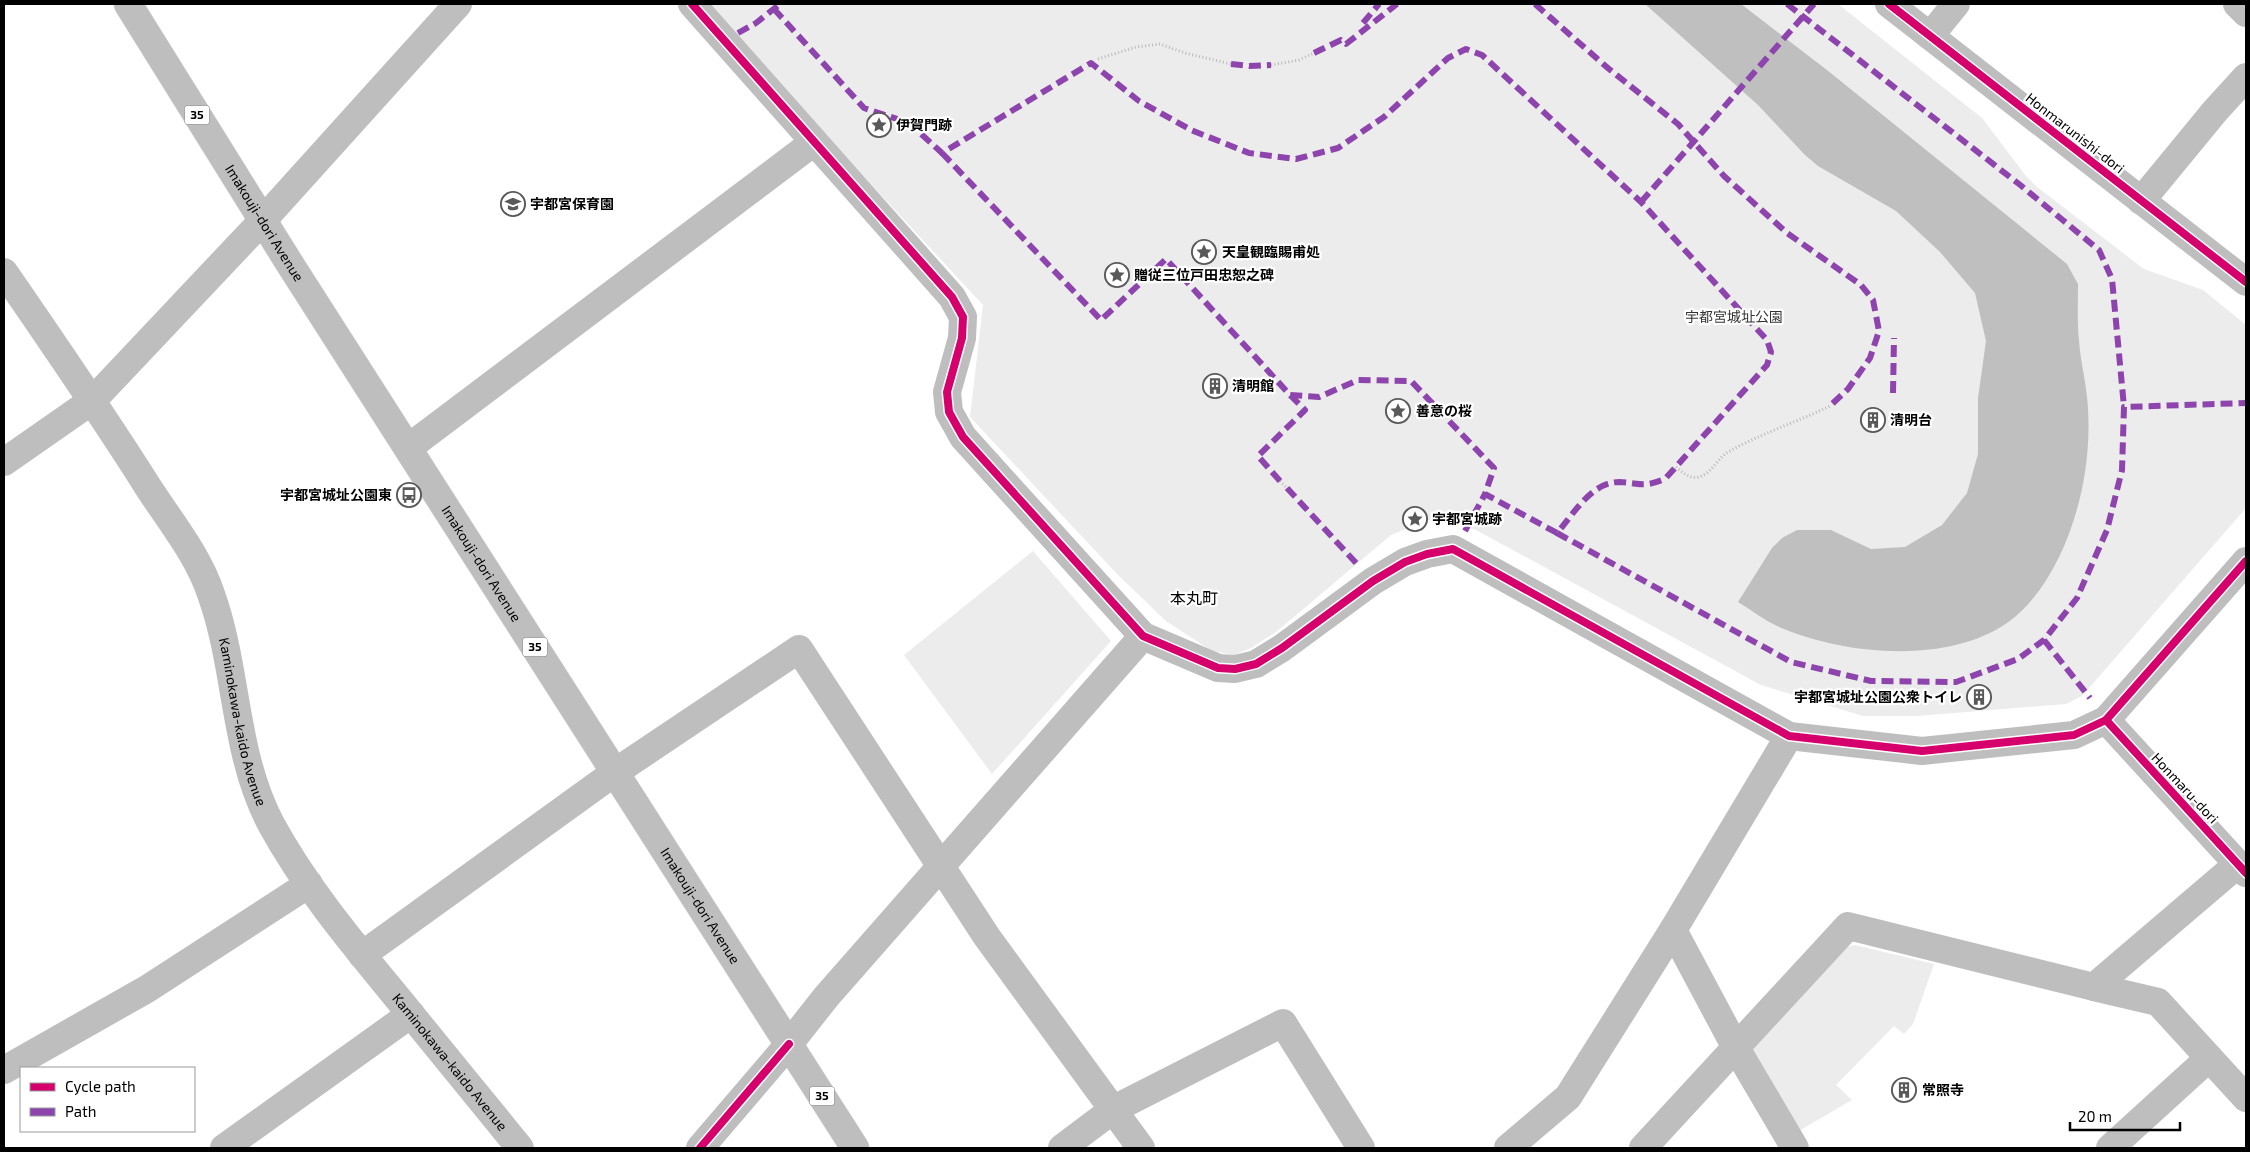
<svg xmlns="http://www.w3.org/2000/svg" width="2250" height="1152" font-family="'Exo 2','Noto Sans JP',sans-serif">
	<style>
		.green { fill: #ececec }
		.water { fill: #bfbfbf }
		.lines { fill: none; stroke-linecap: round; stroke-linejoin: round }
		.major-casing { stroke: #dbdbdb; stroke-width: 29 }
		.path { stroke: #b9b9b9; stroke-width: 3; stroke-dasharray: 1 2.5; stroke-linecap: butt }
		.minor { stroke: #bebebe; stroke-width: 28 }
		.major { stroke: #bebebe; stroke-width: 28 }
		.quiet { stroke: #8e44ad; stroke-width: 6; stroke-dasharray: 12 6; stroke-linecap: butt }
		.cycleway-casing { stroke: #fff; stroke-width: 11 }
		.cycleway { stroke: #d6006c; stroke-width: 8 }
		.labels { text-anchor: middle; stroke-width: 4.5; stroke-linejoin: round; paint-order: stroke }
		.shield { fill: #fff; stroke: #4c4c4c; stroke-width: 1 }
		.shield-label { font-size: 12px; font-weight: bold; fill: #000 }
		.poi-label { font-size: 14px; font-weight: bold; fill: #000; stroke: #fff; text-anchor: start }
		.street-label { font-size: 14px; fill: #000; stroke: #fff }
		.park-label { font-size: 14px; fill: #333; stroke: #fff }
		.quarter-label { font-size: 16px; fill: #000; stroke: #fff }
	</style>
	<rect width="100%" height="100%" fill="#fff"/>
	<g class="green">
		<polygon points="706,4 1838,4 1982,118 2026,176 2037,187 2144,269 2203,290 2246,325 2246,508 2082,696 2066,704 1917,716 1863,716 1761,685 1476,530 1458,524 1428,520 1391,535 1276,632 1251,648 1234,655 1212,651 1166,621 1118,575 970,417 983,305 728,30"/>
		<polygon points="1033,551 1111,641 992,774 904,655"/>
		<polygon points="1855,945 1934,964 1913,1024 1904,1034 1894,1026 1836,1085 1852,1100 1797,1132 1750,1045 1834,950"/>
	</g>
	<path class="water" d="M1645 4H1741L1827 70 2067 264 2078 284C2078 302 2077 322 2079 340 2080 357 2084 373 2086 389 2090 416 2089 446 2085 472 2077 525 2052 591 2007 623 1948 664 1847 655 1784 629 1768 623 1753 611 1738 602L1772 548 1782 538 1797 530H1831L1871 549 1905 547 1942 525 1967 493 1978 454V398L1986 341 1975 293 1940 252 1896 211 1818 166 1805 155 1758 105Z"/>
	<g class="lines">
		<defs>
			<g id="major">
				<path id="s2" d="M128 4 288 261 855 1148"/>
			</g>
		</defs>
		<use href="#major" class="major-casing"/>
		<g class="path">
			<polyline points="1098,59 1136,47 1160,44 1185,53 1231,64"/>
			<polyline points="1271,65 1299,60 1314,53"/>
			<path d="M1676 467C1683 473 1690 479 1699 477 1712 473 1717 459 1728 452 1760 434 1797 422 1830 406"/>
			<polyline points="1280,481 1287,488"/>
		</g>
		<g class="minor">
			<polyline points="692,4 952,297 963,317 962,338 947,392 949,412 963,437 1143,636 1218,668 1235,669 1256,664 1282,648 1373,581 1405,562 1427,554 1453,549 1789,736 1922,751 2074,735 2106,720 2246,561"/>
			<polyline points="1889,4 2246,282"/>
			<polyline points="2237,4 2246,13"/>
			<polyline points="1930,36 1956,4"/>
			<polyline points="2141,201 2215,111 2246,77"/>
			<path id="s1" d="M4 272C53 343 102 414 148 487 170 521 198 555 211 594 238 669 233 752 271 824 308 892 360 952 409 1012 446 1057 483 1103 520 1148"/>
			<polyline points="408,448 814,142"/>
			<polyline points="4,462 93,400 263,220 458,4"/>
			<polyline points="2106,720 2246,873"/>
			<polyline points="1673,930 1736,1048 1795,1148"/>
			<polyline points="362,955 614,773 799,649 987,937 1141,1148"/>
			<polyline points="2094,987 2158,1002 2246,1098"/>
			<polyline points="4,1070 147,989 309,884"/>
			<polyline points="224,1148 411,1014"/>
			<polyline points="700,1148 789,1044 826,997 1143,636"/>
			<polyline points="1062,1148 1114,1109 1283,1023 1361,1148"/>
			<polyline points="1508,1148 1568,1097 1673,930 1789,736"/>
			<polyline points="1643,1148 1848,926 2094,987 2238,864"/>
			<polyline points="2110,1148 2209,1058"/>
		</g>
		<use href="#major" class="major"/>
		<g class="quiet">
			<polyline points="1535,4 1609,69 1678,124 1724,176 1787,233 1861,285 1873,300 1879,331 1870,358 1848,389 1830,406"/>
			<polyline points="1787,4 2019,184 2099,250 2112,279 2124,407"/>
			<path d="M774 9 864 108 909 123 942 153 1091 63 1139 101 1191 130 1249 153 1296 159 1338 148 1384 117 1448 58 1466 49 1482 55 1641 202 1767 340 1771 352 1767 365 1665 479C1642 488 1641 483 1619 482 1591 482 1573 515 1557 533L1791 662 1871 681 1956 682 2018 659 2044 640 2077 598 2107 530 2122 470 2124 407 2246 403"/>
			<polyline points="1363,23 1379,4"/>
			<polyline points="738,33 756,23 780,4"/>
			<polyline points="1314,53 1341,40 1346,44 1397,4"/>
			<polyline points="1231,64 1249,66 1271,65"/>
			<polyline points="942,153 1101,320 1166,259 1290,395 1319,397 1358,380 1411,381 1494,468 1485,494 1557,533"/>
			<polyline points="1641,202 1814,4"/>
			<polyline points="1893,393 1894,338"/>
			<polyline points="1280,481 1258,456 1305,410 1290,395"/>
			<polyline points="1287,488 1357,564"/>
			<polyline points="1465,531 1485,494"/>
			<polyline points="2044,640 2090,698"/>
		</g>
		<defs>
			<g id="cycleway">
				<polyline points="692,4 952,297 963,317 962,338 947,392 949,412 963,437 1143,636 1218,668 1235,669 1256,664 1282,648 1373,581 1405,562 1427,554 1453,549 1789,736 1922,751 2074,735 2106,720 2246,561"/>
				<polyline points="1889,4 2246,282"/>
				<polyline points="2106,720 2246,873"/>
				<polyline points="700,1148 789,1044"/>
			</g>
		</defs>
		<use href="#cycleway" class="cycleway-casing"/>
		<use href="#cycleway" class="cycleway"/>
	</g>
	<defs>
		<symbol id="sight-ring" viewBox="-11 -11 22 22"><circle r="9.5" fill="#fff" stroke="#595959" stroke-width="1.5"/><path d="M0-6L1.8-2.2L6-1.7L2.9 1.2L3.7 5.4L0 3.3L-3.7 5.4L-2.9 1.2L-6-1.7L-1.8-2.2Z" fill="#595959"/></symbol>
		<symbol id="school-ring" viewBox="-11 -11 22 22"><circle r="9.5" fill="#fff" stroke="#595959" stroke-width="1.5"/><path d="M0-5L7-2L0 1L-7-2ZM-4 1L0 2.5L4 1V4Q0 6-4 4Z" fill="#595959"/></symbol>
		<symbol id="building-ring" viewBox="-11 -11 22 22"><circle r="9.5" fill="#fff" stroke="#595959" stroke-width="1.5"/><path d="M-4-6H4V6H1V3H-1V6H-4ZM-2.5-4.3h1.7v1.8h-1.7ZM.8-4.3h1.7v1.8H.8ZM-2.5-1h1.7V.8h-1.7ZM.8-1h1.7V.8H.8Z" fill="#595959"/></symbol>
		<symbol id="bus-ring" viewBox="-11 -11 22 22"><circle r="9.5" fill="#fff" stroke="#595959" stroke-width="1.5"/><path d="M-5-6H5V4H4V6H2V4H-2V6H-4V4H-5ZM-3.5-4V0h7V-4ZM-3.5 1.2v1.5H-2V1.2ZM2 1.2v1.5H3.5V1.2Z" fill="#595959"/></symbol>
	</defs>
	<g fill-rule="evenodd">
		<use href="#sight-ring" x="865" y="111" width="28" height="28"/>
		<use href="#school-ring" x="499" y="190" width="28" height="28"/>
		<use href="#sight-ring" x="1190" y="238" width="28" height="28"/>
		<use href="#sight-ring" x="1103" y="261" width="28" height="28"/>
		<use href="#building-ring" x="1201" y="372" width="28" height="28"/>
		<use href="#sight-ring" x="1384" y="397" width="28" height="28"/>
		<use href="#building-ring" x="1859" y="406" width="28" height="28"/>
		<use href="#bus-ring" x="395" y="481" width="28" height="28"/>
		<use href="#sight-ring" x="1401" y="505" width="28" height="28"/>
		<use href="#building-ring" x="1965" y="683" width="28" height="28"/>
		<use href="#building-ring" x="1890" y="1076" width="28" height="28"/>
	</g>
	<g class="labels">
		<g class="shield">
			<rect x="184.5" y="105.5" width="25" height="19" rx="4"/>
			<rect x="522.5" y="637.5" width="25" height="19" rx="4"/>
			<rect x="809.5" y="1086.5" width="25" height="19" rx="4"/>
		</g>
		<g class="shield-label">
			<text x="197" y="119">35</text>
			<text x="535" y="651">35</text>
			<text x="822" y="1100">35</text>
		</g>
		<g class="poi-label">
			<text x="896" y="130">伊賀門跡</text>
			<text x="530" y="209">宇都宮保育園</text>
			<text x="1222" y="257">天皇観臨賜甫処</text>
			<text x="1134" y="280">贈従三位戸田忠恕之碑</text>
			<text x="1232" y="391">清明館</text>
			<text x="1416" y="416">善意の桜</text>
			<text x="1890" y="425">清明台</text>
			<text x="392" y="500" text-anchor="end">宇都宮城址公園東</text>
			<text x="1432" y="524">宇都宮城跡</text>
			<text x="1962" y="702" text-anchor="end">宇都宮城址公園公衆トイレ</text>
			<text x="1922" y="1095">常照寺</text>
		</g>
		<g class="street-label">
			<text transform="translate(2075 133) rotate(38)" y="5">Honmarunishi-dori</text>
			<text dy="5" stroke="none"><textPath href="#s2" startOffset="258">Imakouji-dori Avenue</textPath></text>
			<text dy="5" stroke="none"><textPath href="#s2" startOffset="662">Imakouji-dori Avenue</textPath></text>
			<text dy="5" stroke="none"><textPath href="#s1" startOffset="515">Kaminokawa-kaido Avenue</textPath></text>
			<text transform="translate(2185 788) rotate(47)" y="5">Honmaru-dori</text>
			<text dy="5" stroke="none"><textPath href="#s2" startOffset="1068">Imakouji-dori Avenue</textPath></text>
			<text dy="5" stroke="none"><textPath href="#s1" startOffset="920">Kaminokawa-kaido Avenue</textPath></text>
		</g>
		<g class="park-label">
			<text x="1734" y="322">宇都宮城址公園</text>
		</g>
		<g class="quarter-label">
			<text x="1194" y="604">本丸町</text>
		</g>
	</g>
	<rect width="2250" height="1152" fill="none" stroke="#000000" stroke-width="10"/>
	<rect x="20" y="1067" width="175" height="65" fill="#ffffff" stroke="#999999"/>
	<rect x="30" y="1083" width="25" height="8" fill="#d6006c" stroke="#999999"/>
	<text x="65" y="1092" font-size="15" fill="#000000">Cycle path</text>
	<rect x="30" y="1108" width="25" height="8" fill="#8e44ad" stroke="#999999"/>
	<text x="65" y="1117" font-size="15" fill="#000000">Path</text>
	<path d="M2070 1122v8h110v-8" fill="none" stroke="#000000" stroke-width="2.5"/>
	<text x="2078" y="1122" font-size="15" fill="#000000" stroke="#ffffff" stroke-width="4" paint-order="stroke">20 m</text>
</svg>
